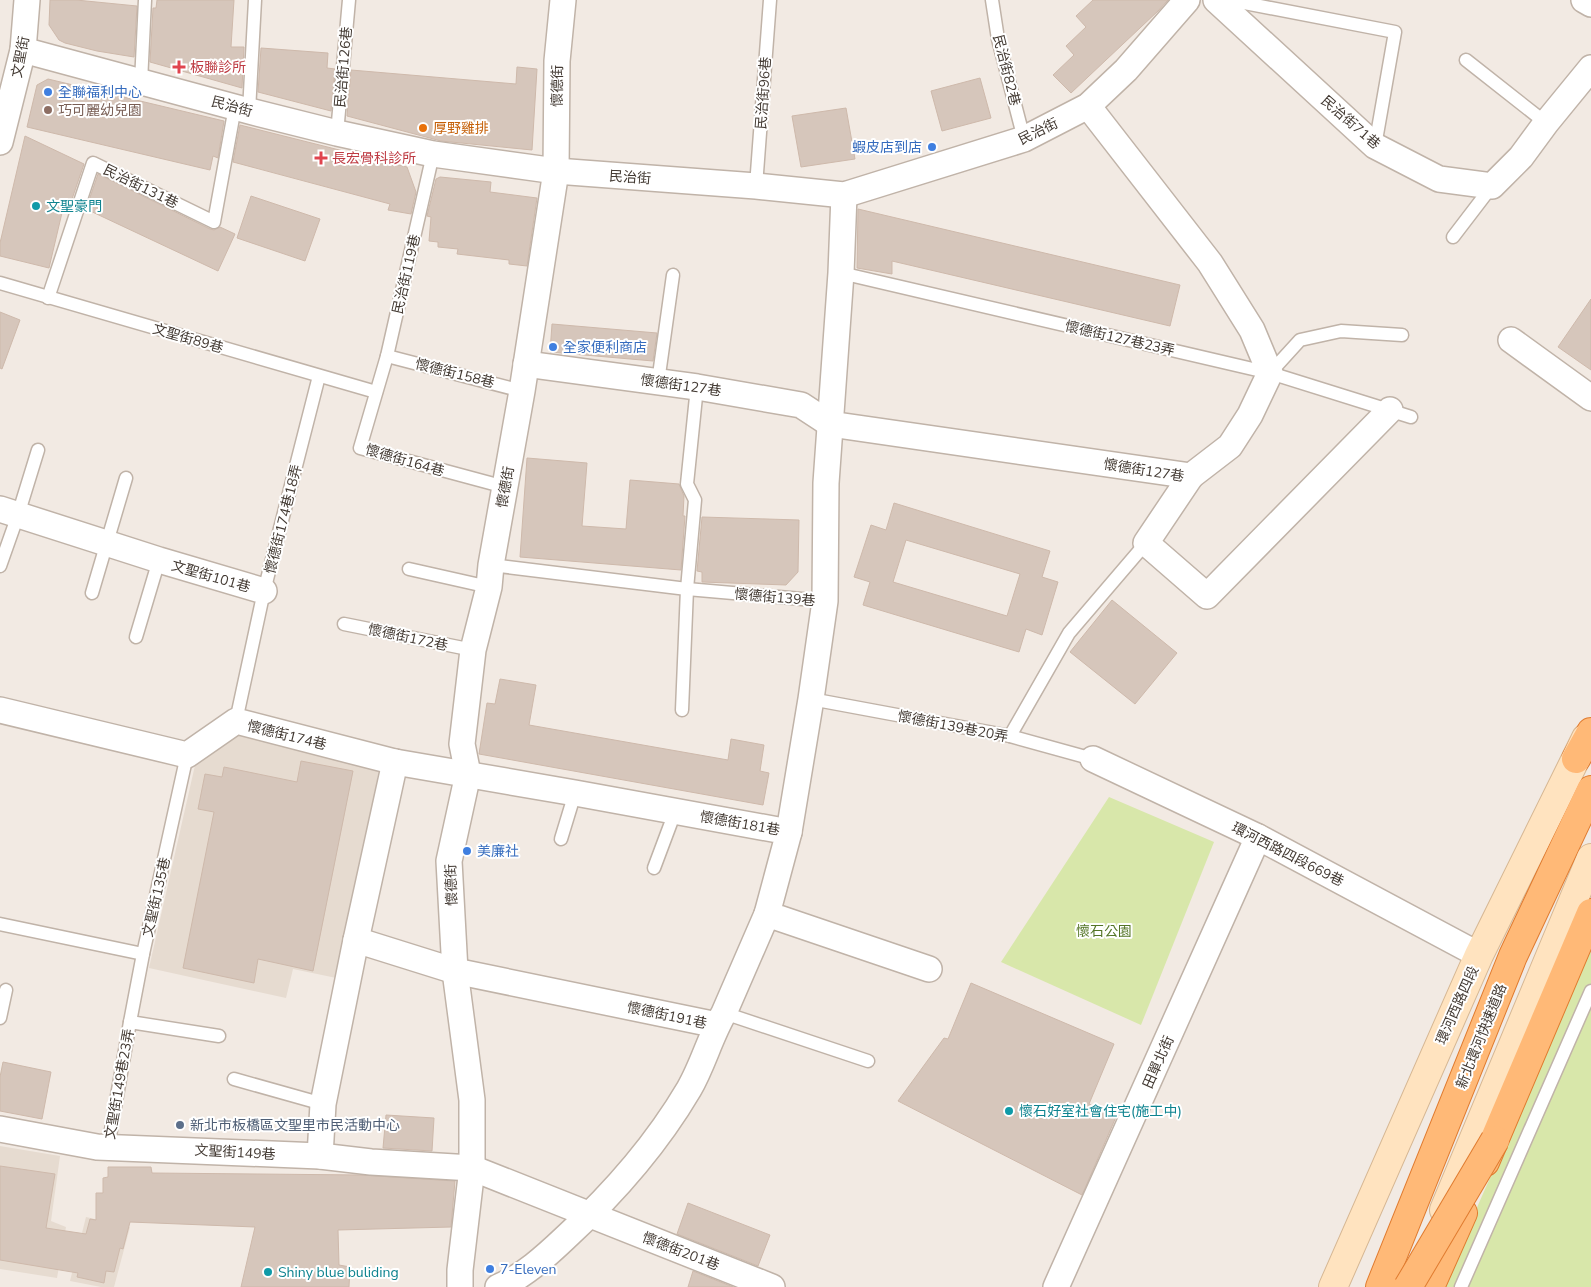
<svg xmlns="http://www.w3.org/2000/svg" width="1591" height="1287" font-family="'Nunito Sans','Noto Sans TC',sans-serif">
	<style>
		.residential { fill: #e6dbd0 }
		.green { fill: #d8e7aa }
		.building { fill: #d6c6bb; stroke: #ceb9ab; fill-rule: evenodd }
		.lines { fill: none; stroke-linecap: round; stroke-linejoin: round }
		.service-casing { stroke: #c0b3a8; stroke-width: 15 }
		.minor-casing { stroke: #c0b3a8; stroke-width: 28 }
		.secondary-casing { stroke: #d6b793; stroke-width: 30 }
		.trunk-casing { stroke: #e07b2f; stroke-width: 30 }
		.service { stroke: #fff; stroke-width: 12 }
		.minor { stroke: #fff; stroke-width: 25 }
		.secondary { stroke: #ffe3bf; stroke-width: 28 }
		.trunk { stroke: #ffb977; stroke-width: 28 }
		.trunk-bridge-casing { stroke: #e07b2f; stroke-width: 30; stroke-linecap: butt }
		.trunk-bridge { stroke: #ffb977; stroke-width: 28 }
		.health-dot { fill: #e0444e; stroke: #fff; stroke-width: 2 }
		.shop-dot { fill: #3f7fe0; stroke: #fff; stroke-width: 2 }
		.education-dot { fill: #8d6e63; stroke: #fff; stroke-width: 2 }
		.food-dot { fill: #e8710a; stroke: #fff; stroke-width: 2 }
		.culture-dot { fill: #0f9aa8; stroke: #fff; stroke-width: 2 }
		.service-dot { fill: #5c6f8a; stroke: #fff; stroke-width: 2 }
		.labels { text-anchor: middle; stroke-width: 4; stroke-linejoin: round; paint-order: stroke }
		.street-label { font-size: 14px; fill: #433a33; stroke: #fff }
		.health-label { font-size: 14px; fill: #be3a42; stroke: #fff; text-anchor: start }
		.shop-label { font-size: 14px; fill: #366cbe; stroke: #fff; text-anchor: start }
		.education-label { font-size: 14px; fill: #785e54; stroke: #fff; text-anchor: start }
		.food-label { font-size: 14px; fill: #c56008; stroke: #fff; text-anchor: start }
		.culture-label { font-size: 14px; fill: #0d838f; stroke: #fff; text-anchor: start }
		.park-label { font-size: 14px; fill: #547526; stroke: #fff }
		.service-label { font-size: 14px; fill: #4e5e75; stroke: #fff; text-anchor: start }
	</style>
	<rect width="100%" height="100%" fill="#f2eae3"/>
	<g class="residential">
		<polygon points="223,729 380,761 346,980 293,969 286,998 149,968 198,752"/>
		<polygon points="0,1146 60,1156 51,1221 66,1227 57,1278 0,1269"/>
		<polygon points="86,1217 130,1227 114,1287 101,1287 70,1281"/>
	</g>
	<g class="green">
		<polygon points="1109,797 1214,842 1141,1025 1001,962"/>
		<polygon points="1591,948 1591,1287 1442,1287"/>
	</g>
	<g class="building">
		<polygon points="50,0 76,0 137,6 134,57 97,51 65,43 59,40 49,25"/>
		<polygon points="157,0 234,0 231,47 244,47 242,88 150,62 153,8 156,8"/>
		<polygon points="1093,0 1168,0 1158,11 1071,93 1053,75 1074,55 1066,46 1086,27 1076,16"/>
		<polygon points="261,48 328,53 327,68 335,69 331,111 258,92"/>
		<polygon points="517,67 537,69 532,150 441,141 347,116 351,70 516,84"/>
		<polygon points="980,78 991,118 942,131 931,91"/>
		<polygon points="48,79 224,121 218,158 213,156 210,170 27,127 37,85"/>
		<polygon points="846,108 855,159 801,167 792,116"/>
		<polygon points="240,125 407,167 416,192 411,214 388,210 390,204 233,162"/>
		<polygon points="25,136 84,164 71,202 65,200 49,268 0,256 0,243"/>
		<polygon points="98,174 210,229 214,230 220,227 235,234 218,271 86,209"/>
		<polygon points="440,177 491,182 490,192 537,198 527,266 509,264 509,260 457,254 458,249 438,247 438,242 429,241 431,217 427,216 436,179"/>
		<polygon points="251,196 320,219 305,261 237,238"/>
		<polygon points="858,209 1180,285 1170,326 892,261 892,274 857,268"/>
		<polygon points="1591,299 1591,370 1558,347"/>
		<polygon points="0,312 20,320 2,369 0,368"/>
		<polygon points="552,324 657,333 653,361 550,352"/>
		<polygon points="527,458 587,463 582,526 626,529 630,480 679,484 684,496 683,516 685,516 681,570 520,557"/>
		<path d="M894 503 1050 551 1042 577 1058 582 1042 635 1026 629 1019 652 863 605 870 582 854 577 871 525 886 530ZM906 540 1020 574 1007 616 893 582Z"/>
		<polygon points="702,517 799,520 798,572 786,585 702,582 702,572 697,571"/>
		<polygon points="1112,600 1177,653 1135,704 1070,652"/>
		<polygon points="500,679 536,685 529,725 728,760 731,739 764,745 760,771 769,773 763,805 479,754 487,703 495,704"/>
		<polygon points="301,761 353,771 313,971 258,959 254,983 183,968 214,812 198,809 205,774 222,777 224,767 297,782"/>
		<polygon points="971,983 1114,1044 1089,1104 1116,1117 1082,1195 898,1101 944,1038 948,1039"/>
		<polygon points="3,1062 51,1072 42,1119 0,1111 0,1077"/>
		<polygon points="386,1115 434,1118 432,1151 383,1148"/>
		<polygon points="0,1166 55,1174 46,1228 86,1234 90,1219 96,1220 96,1193 103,1193 103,1178 108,1177 108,1167 151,1167 152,1173 361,1175 455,1181 451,1227 338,1230 339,1265 350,1267 349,1287 241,1287 255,1227 130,1222 123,1249 120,1248 114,1272 106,1271 104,1283 77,1277 78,1273 0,1260"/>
		<polygon points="688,1203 770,1235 758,1266 677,1234"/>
		<polygon points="693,1271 733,1287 688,1287"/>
	</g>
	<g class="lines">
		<defs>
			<g id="service">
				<polyline points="992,0 998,39 1024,139"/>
				<polyline points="1229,0 1395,32 1375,146"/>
				<polyline points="1466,60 1546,123"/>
				<polyline points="141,82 145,0"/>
				<polyline points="249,111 255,0"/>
				<polyline points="337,133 349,0"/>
				<polyline points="433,154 387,356 360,448 505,487"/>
				<polyline points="756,186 770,0"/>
				<polyline points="1453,237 1492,186"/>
				<polyline points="841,273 1270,373 1411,417"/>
				<polyline points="0,283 376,392"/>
				<polyline points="48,298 93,163 214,222 235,107"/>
				<polyline points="387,356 522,391"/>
				<polyline points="1270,373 1300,340 1341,331 1402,335"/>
				<polyline points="658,382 673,275"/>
				<polyline points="491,565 687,589 825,601"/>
				<polyline points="0,566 18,515 38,450"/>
				<polyline points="409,569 489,587"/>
				<polyline points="92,593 126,478"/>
				<polyline points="344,624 473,650"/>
				<polyline points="136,637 159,560"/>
				<polyline points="811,699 1010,736 1093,759"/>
				<polyline points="682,710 687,589 695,500 687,484 697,387"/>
				<polyline points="236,721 264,591 319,376"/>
				<polyline points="1010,736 1069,633 1146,543"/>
				<polyline points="561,839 575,793"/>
				<polyline points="654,868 675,812"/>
				<polyline points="0,924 143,954 187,755"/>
				<polyline points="724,1013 868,1061"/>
				<polyline points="0,1018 6,990"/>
				<polyline points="130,1022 143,954"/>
				<polyline points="234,1079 323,1104"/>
				<polyline points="108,1147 130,1022 219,1036"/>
				<polyline points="1461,1287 1591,991"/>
			</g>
			<g id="minor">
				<polyline points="1216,0 1375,146 1439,179 1492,186 1521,157 1546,123 1591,68"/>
				<polyline points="1584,0 1591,4"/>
				<polyline points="23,50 249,111 337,133 433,154 556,171 756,186 844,195 1024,139 1088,106 1126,70 1187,0"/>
				<polyline points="1088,106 1210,263 1252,330 1270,373 1250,415 1230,446 1191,476"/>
				<polyline points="0,142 23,50 27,0"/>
				<polyline points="1511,340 1591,398"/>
				<polyline points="526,364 697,387 801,405 830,424 1191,476 1146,543 1207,596 1390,410"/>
				<polyline points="0,509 159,560 264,591"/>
				<polyline points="0,710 187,755 236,721 395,762 575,793 789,832 767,914 929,969"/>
				<polyline points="1093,759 1258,837 1479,955"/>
				<polyline points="789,832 811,699 825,601 826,483 841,273 844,195"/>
				<polyline points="356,940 455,971 717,1025"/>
				<polyline points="0,1129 97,1147 320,1156 371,1162 472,1168 772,1287"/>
				<polyline points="320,1156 323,1104 356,940 395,762"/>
				<polyline points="460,1287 460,1270 472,1168 472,1100 455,971 449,861 468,774 462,744 473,650 489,587 491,565 522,391 556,171 557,61 563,0"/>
				<path d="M498 1287C523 1277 546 1256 565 1238 613 1194 656 1145 689 1089 703 1065 710 1037 724 1013L767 914"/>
				<polyline points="1056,1287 1258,837"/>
			</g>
			<g id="secondary">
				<polyline points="1444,1210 1591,858"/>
				<polyline points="1333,1287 1479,955 1586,738"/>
			</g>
			<g id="trunk">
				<polyline points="1576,759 1591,732"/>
				<polyline points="1485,1162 1591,913"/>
				<polyline points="1380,1287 1513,956 1591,790"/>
				<polyline points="1430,1287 1463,1213"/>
			</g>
		</defs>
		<use href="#service" class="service-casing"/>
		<use href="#minor" class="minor-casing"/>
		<use href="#secondary" class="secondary-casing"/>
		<use href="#trunk" class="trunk-casing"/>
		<use href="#service" class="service"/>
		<use href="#minor" class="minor"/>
		<use href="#secondary" class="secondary"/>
		<use href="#trunk" class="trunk"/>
		<defs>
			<polyline id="trunk-bridge" points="1408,1287 1495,1140"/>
		</defs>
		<use href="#trunk-bridge" class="trunk-bridge-casing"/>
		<use href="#trunk-bridge" class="trunk-bridge"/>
	</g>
	<g class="health-dot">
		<path d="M176.5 59.5h5v5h5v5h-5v5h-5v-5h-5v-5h5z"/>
		<path d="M318.5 150.5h5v5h5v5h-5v5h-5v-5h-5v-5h5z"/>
	</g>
	<g class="shop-dot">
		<circle cx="48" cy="92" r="5"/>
		<circle cx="932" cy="147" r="5"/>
		<circle cx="553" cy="347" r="5"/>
		<circle cx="467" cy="851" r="5"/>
		<circle cx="490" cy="1269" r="5"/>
	</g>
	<circle class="education-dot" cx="48" cy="110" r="5"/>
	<circle class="food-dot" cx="423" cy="128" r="5"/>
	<g class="culture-dot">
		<circle cx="36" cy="206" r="5"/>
		<circle cx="1009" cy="1111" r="5"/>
		<circle cx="268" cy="1272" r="5"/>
	</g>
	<circle class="service-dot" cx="180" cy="1125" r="5"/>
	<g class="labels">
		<g class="street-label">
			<text transform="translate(20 57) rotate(-79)" y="5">文聖街</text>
			<text transform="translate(343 67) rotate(-85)" y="5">民治街126巷</text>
			<text transform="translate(1007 70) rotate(76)" y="5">民治街82巷</text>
			<text transform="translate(557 86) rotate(-89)" y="5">懷德街</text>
			<text transform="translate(763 93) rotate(-86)" y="5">民治街96巷</text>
			<text transform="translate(232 106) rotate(15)" y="5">民治街</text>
			<text transform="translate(1351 122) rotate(41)" y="5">民治街71巷</text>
			<text transform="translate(1038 131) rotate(-26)" y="5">民治街</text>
			<text transform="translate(630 177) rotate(4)" y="5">民治街</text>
			<text transform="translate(141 186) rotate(26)" y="5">民治街131巷</text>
			<text transform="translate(406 274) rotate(-77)" y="5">民治街119巷</text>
			<text transform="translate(188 338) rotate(16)" y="5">文聖街89巷</text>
			<text transform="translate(1120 338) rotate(13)" y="5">懷德街127巷23弄</text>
			<text transform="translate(455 373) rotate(14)" y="5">懷德街158巷</text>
			<text transform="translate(681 385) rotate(8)" y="5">懷德街127巷</text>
			<text transform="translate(405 460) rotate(16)" y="5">懷德街164巷</text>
			<text transform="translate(1144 470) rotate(9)" y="5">懷德街127巷</text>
			<text transform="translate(505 487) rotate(-80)" y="5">懷德街</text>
			<text transform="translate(283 519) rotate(-76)" y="5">懷德街174巷18弄</text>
			<text transform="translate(211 576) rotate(16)" y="5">文聖街101巷</text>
			<text transform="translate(775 597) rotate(5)" y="5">懷德街139巷</text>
			<text transform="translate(408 637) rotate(12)" y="5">懷德街172巷</text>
			<text transform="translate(953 726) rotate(11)" y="5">懷德街139巷20弄</text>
			<text transform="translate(287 735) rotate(14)" y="5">懷德街174巷</text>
			<text transform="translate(740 823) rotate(10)" y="5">懷德街181巷</text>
			<text transform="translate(1288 854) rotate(27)" y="5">環河西路四段669巷</text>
			<text transform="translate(451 885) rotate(-92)" y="5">懷德街</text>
			<text transform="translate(156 897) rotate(-77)" y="5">文聖街135巷</text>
			<text transform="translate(1457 1005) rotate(-66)" y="5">環河西路四段</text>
			<text transform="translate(667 1015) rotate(12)" y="5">懷德街191巷</text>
			<text transform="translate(1481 1036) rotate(-68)" y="5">新北環河快速道路</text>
			<text transform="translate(1158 1062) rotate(-66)" y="5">田單北街</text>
			<text transform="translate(119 1084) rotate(-80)" y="5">文聖街149巷23弄</text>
			<text transform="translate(235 1152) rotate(3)" y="5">文聖街149巷</text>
			<text transform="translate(681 1251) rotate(21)" y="5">懷德街201巷</text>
		</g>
		<g class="health-label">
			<text x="190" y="72">板聯診所</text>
			<text x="332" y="163">長宏骨科診所</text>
		</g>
		<g class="shop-label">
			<text x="58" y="97">全聯福利中心</text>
			<text x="922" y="152" text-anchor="end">蝦皮店到店</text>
			<text x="563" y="352">全家便利商店</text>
			<text x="477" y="856">美廉社</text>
			<text x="500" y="1274">7-Eleven</text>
		</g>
		<g class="education-label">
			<text x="58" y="115">巧可麗幼兒園</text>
		</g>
		<g class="food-label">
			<text x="433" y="133">厚野雞排</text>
		</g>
		<g class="culture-label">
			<text x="46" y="211">文聖豪門</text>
			<text x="1019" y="1116">懷石好室社會住宅(施工中)</text>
			<text x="278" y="1277">Shiny blue buliding</text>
		</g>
		<g class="park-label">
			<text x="1104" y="936">懷石公園</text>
		</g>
		<g class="service-label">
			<text x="190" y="1130">新北市板橋區文聖里市民活動中心</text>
		</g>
	</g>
</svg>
